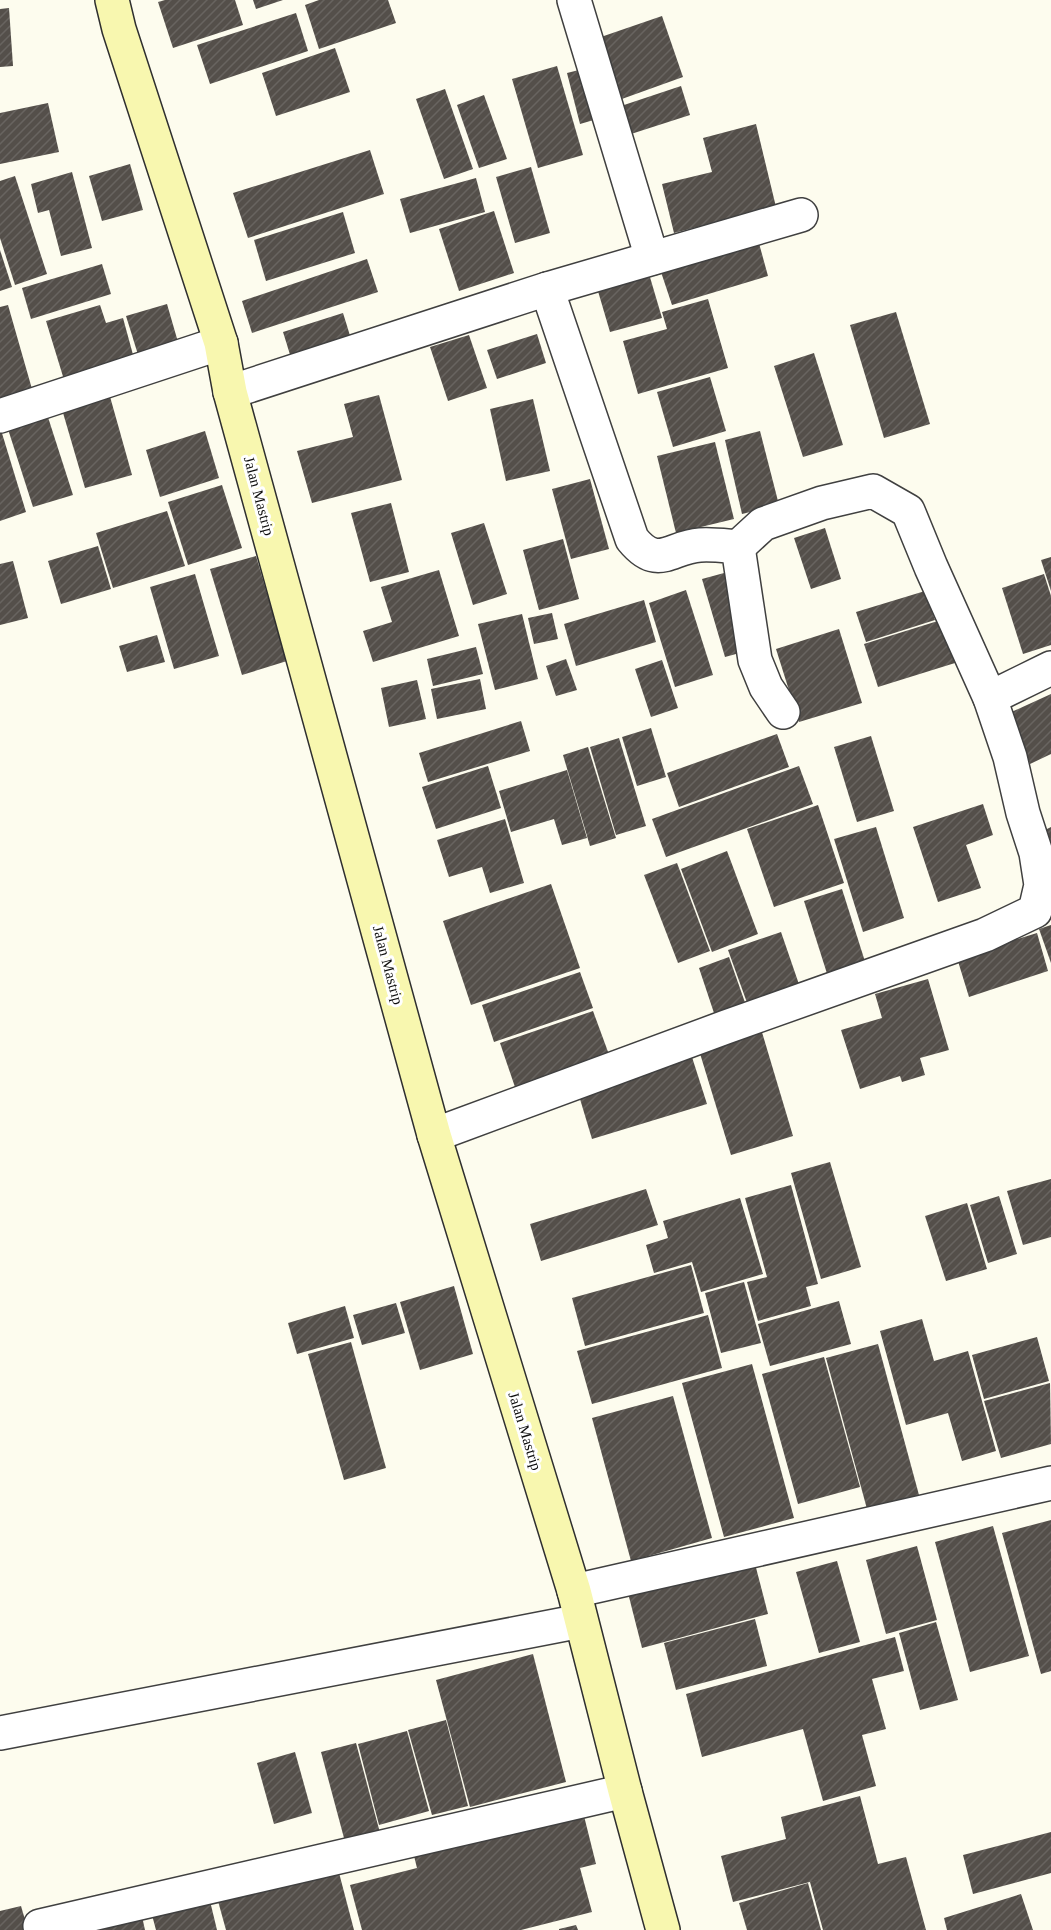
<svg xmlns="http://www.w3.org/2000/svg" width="1051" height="1930" font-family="'Times New Roman',serif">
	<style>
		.building { fill: url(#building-hatch) }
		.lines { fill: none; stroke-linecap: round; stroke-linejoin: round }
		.street-casing { stroke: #404040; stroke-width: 36 }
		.secondary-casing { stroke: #2f2f2f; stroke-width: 36 }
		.street { stroke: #fff; stroke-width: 33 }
		.secondary { stroke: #f8f7af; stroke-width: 33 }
		.labels { text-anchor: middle; stroke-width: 6; stroke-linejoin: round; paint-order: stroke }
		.street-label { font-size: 15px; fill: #0d0d0d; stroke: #fff }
	</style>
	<defs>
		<pattern id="building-hatch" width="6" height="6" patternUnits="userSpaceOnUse" patternTransform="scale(1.5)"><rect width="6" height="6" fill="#544f4a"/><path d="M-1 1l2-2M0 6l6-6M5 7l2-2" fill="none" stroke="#686460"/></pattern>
	</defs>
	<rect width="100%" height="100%" fill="#fdfcee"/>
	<g class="building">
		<polygon points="165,0 235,0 243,25 173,48 158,2"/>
		<polygon points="253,0 283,0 256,9"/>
		<polygon points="319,0 388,0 396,23 319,49 305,5"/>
		<polygon points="9,8 13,66 0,67 0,9"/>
		<polygon points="296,13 308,51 210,84 197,45"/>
		<polygon points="662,16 683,77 619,100 598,38"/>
		<polygon points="335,48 350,92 276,116 262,73"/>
		<polygon points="557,66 583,155 538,168 512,79"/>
		<polygon points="591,67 604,117 580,124 567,73"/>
		<polygon points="681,86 690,115 631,134 621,106"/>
		<polygon points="445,89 473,169 444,179 416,99"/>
		<polygon points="484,95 507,159 479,168 457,105"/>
		<polygon points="48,103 59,152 0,164 0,113"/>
		<polygon points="756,124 776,207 674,233 662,184 712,172 703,138"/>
		<polygon points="370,150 384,194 248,238 233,193"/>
		<polygon points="130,164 143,210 102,221 89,176"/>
		<polygon points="531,167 550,233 515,243 496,177"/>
		<polygon points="72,172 92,248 61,256 49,210 38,213 31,184"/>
		<polygon points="15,176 47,274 15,285 0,238 0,181"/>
		<polygon points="476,178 485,212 410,233 400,199"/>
		<polygon points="494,211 514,273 459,291 439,229"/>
		<polygon points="343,212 355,253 266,281 254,240"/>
		<polygon points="757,236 768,276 672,305 659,266"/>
		<polygon points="0,250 12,287 0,291"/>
		<polygon points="367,259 378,292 252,333 242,301"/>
		<polygon points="102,264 111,294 31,319 22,288"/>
		<polygon points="647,267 662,318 610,332 595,281"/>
		<polygon points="708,299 728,368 638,394 623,341 667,329 662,312"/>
		<polygon points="167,304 180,349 140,361 126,316"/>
		<polygon points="8,305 36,403 0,413 0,307"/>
		<polygon points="100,305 106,323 123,318 135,362 65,383 46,321"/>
		<polygon points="896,312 930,424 884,438 850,325"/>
		<polygon points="343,313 352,342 292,361 283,332"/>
		<polygon points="537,334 546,363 497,379 487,350"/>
		<polygon points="469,335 487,388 448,401 430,347"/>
		<polygon points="814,353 843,445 803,457 774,366"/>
		<polygon points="710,377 726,431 673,447 657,392"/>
		<polygon points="109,393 132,475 85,488 61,406"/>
		<polygon points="379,395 402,480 312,503 297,451 353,437 344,404"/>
		<polygon points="533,399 550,471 506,481 490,409"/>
		<polygon points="46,411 73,495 33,507 6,423"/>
		<polygon points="1,430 26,512 0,521 0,431"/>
		<polygon points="205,431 219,478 160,497 146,450"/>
		<polygon points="760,431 779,505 742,514 725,440"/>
		<polygon points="715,442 734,519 676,533 657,456"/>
		<polygon points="590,479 609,549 571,559 552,489"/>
		<polygon points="222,485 242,548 188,565 168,502"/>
		<polygon points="391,503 409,572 370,582 351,513"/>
		<polygon points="167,511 185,566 113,588 96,533"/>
		<polygon points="484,523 507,594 473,605 451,533"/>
		<polygon points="825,528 841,579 811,589 794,538"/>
		<polygon points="563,539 579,599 539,610 523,550"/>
		<polygon points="98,546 111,589 61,604 48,561"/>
		<polygon points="256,556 287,661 242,675 210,569"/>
		<polygon points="1051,557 1051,591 1041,560"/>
		<polygon points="13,561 28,618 0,625 0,564"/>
		<polygon points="439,570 459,636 373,662 363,631 392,622 381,587"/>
		<polygon points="724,573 747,651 725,657 702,579"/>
		<polygon points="195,574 219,656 174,669 150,587"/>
		<polygon points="1044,574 1051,596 1051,645 1023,654 1002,588"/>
		<polygon points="686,590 713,675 675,687 649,603"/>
		<polygon points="925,591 935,620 866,642 856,612"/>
		<polygon points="644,600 656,642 576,666 564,624"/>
		<polygon points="552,613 558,639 534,644 528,618"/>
		<polygon points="522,614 538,679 495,690 478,624"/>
		<polygon points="941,620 955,663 878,687 864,644"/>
		<polygon points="839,629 862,703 799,722 776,649"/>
		<polygon points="157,635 165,662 127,672 119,646"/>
		<polygon points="476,647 483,674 433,686 427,659"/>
		<polygon points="566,659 577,690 556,696 546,666"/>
		<polygon points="662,660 678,708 651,717 635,669"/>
		<polygon points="480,679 486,709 437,719 431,689"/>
		<polygon points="417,680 426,719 389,727 381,688"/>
		<polygon points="1051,694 1051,754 1030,764 1007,714"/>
		<polygon points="521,721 530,751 428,782 419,753"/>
		<polygon points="651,728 666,777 637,786 622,737"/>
		<polygon points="777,734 789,767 679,807 667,773"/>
		<polygon points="871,736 894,811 857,822 834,747"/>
		<polygon points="619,738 646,826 616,835 590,747"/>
		<polygon points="588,747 616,838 590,846 563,755"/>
		<polygon points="488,766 501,808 436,829 422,787"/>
		<polygon points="799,766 813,804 666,857 652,819"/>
		<polygon points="567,770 587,838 562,845 554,819 511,832 499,791"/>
		<polygon points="983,804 993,835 966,845 981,888 938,902 913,827"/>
		<polygon points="818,805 844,883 774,907 747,829"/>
		<polygon points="505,819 524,883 490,893 482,867 449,877 437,840"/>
		<polygon points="876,827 904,918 863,932 834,839"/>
		<polygon points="1051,827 1051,864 1037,834"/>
		<polygon points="727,851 758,934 712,952 681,869"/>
		<polygon points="677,863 710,951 678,963 644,875"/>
		<polygon points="551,884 580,968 471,1005 443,921"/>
		<polygon points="842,889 868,971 830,983 804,901"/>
		<polygon points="1051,925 1051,963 1039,929"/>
		<polygon points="781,932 802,993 750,1011 728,950"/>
		<polygon points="1037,933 1048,971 969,997 957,958"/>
		<polygon points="729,957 748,1011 717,1022 699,968"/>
		<polygon points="580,972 593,1008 494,1042 482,1005"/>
		<polygon points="928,979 949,1050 920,1058 925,1075 902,1082 900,1076 860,1089 841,1030 882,1018 875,994"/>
		<polygon points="593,1011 611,1060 517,1093 500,1043"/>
		<polygon points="761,1029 793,1136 731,1155 698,1047"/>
		<polygon points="691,1054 707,1104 592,1139 577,1089"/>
		<polygon points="830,1162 861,1267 821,1279 791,1173"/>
		<polygon points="1051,1179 1051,1237 1023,1245 1007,1191"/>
		<polygon points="791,1185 818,1284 806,1287 811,1306 758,1321 747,1282 767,1277 745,1198"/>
		<polygon points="646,1189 658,1225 541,1261 530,1224"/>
		<polygon points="999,1196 1017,1254 988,1263 970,1205"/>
		<polygon points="740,1198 763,1274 701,1292 692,1262 654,1273 646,1245 668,1238 663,1221"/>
		<polygon points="967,1203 987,1269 946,1281 925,1216"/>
		<polygon points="691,1265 704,1313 585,1346 572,1298"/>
		<polygon points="744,1282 761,1343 721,1353 705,1293"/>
		<polygon points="454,1286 473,1354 420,1370 400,1302"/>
		<polygon points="839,1301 851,1344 770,1366 758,1324"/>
		<polygon points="396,1303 405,1333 362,1345 353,1315"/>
		<polygon points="345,1306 354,1338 297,1354 288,1323"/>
		<polygon points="708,1315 722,1368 592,1404 577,1351"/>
		<polygon points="922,1319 934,1361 968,1351 996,1451 962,1461 948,1413 906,1425 880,1331"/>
		<polygon points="1037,1337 1049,1381 984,1399 972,1355"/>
		<polygon points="351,1342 386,1468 344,1480 308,1354"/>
		<polygon points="878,1344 919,1495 867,1509 826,1358"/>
		<polygon points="824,1357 860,1487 798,1504 762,1374"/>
		<polygon points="752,1364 794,1518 724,1537 682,1383"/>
		<polygon points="1050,1383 1051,1444 1001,1458 984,1401"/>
		<polygon points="673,1396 712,1538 631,1561 592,1418"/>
		<polygon points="1051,1520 1051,1671 1041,1674 1002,1533"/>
		<polygon points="993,1526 1029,1656 970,1672 935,1542"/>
		<polygon points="917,1546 937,1620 886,1634 866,1560"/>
		<polygon points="754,1560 768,1614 642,1648 628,1593"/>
		<polygon points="837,1561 860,1642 819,1653 796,1572"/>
		<polygon points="755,1619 767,1666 676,1690 664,1643"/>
		<polygon points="936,1622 958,1700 920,1710 899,1633"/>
		<polygon points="895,1637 904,1671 872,1679 886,1729 862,1735 876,1786 823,1801 803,1729 702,1757 686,1694"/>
		<polygon points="533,1654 566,1782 470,1807 436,1680"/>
		<polygon points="446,1720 468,1806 432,1815 408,1730"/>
		<polygon points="407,1731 429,1811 379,1825 358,1744"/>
		<polygon points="356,1743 383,1844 348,1853 321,1752"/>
		<polygon points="295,1752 312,1813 274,1824 257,1763"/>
		<polygon points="860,1796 878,1864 906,1857 926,1930 823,1930 810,1882 825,1878 733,1902 721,1856 786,1839 781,1817"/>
		<polygon points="582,1808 596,1864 580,1868 592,1912 521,1930 362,1930 350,1885 417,1868 413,1852"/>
		<polygon points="1051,1832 1051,1873 973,1894 963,1855"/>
		<polygon points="338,1869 354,1930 226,1930 218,1901"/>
		<polygon points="808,1883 821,1930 747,1930 739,1903"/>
		<polygon points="1021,1894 1033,1930 947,1930 944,1918"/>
		<polygon points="210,1901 217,1930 156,1930 152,1915"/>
		<polygon points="21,1906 28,1930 0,1930 0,1911"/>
		<polygon points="141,1912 145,1930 74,1930"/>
		<polygon points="576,1925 578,1930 559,1930 559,1929"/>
	</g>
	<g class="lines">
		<defs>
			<g id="street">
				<polyline points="574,0 652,258"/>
				<path d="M547 289 632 539C658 571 670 547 700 545 712 544 726 546 738 547L755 660 766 687 783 712"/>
				<polyline points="230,392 547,289 801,215"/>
				<polyline points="0,416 221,343"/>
				<polyline points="990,698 1051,668"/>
				<polyline points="434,1135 726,1027 985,935 1035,911 1041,885 1036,853 1023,813 1010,757 990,698 931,567 908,511 873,491 822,503 763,524 738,547"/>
				<polyline points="574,1591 1051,1483"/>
				<polyline points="0,1733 581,1621"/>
				<polyline points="40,1926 625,1791"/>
			</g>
			<polyline id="secondary" points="112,0 119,29 221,343 230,392 434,1135 574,1591 625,1791 663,1930"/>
		</defs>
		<use href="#street" class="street-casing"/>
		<use href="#secondary" class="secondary-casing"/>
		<use href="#street" class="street"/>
		<use href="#secondary" class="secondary"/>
	</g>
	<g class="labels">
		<g class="street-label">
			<text transform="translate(259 496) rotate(75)" y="5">Jalan Mastrip</text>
			<text transform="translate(388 965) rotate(75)" y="5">Jalan Mastrip</text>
			<text transform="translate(525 1431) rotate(73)" y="5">Jalan Mastrip</text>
		</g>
	</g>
</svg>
